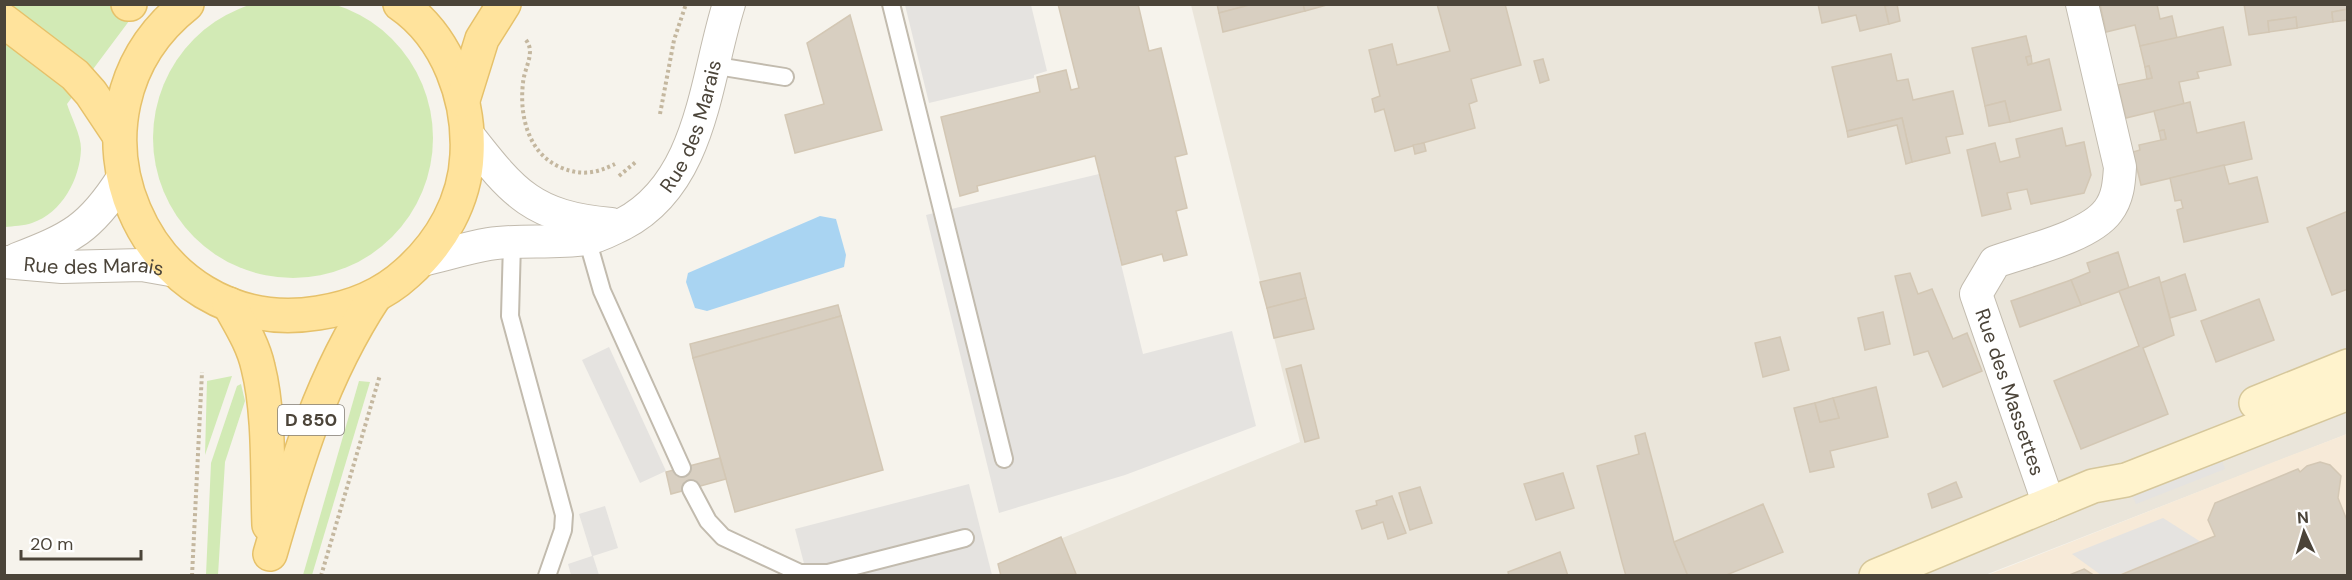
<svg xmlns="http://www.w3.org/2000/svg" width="2352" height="580" font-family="'DM Sans',sans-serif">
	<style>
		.residential { fill: #eae5da }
		.commercial { fill: #f7ead8 }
		.green { fill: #d2eab5 }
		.parking { fill: #e5e3e0 }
		.water { fill: #a9d4f2 }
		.building { fill: #d8cfc1; stroke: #d3c7b4; stroke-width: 1.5 }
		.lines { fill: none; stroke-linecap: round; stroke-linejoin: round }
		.lane-casing { stroke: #c2bbae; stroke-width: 20 }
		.street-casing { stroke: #c2bbae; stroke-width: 34 }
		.secondary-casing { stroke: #d6c79b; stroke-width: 36 }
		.primary-casing { stroke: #e6c16a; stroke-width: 36 }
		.path { stroke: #c4b79f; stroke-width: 4; stroke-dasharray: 3 3; stroke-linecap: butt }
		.lane { stroke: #fff; stroke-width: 16 }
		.street { stroke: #fff; stroke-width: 32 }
		.secondary { stroke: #fff3cd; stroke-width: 33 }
		.primary { stroke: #ffe39c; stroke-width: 33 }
		.labels { text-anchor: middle; stroke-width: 4.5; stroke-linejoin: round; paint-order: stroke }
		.shield { fill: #fff; stroke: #817c74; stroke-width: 1.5 }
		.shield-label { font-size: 18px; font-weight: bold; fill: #4b4439 }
		.street-label { font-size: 20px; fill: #4b4439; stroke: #fff }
	</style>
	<rect width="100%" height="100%" fill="#f6f3ec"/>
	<polygon class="residential" points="1191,5 2347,5 2347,434 1985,575 1001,576 998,564 1300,442"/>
	<polygon class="commercial" points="2347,434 2347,575 1985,576 2266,465"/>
	<g class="green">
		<circle cx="293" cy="138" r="140"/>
		<path d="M4 5H141L67 104C71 117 81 135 81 149 80 179 62 213 32 223 24 226 13 226 5 227Z"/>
		<polygon points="232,376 205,455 207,381"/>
		<polygon points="359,381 370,382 312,575 303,575"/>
		<polygon points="241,384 245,401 225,462 218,575 206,575 211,463 237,386"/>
	</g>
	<g class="parking">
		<polygon points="905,5 1031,5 1047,71 1034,75 1034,78 929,103"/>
		<polygon points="1099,174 1143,354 1232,331 1256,426 1125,475 999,513 926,215"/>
		<polygon points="609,347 666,471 640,483 582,360"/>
		<polygon points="2216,444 2225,469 2136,504 2126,480"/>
		<polygon points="969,484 992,575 807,575 795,529"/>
		<polygon points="605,506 618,548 593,556 599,575 571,575 568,564 592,556 579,514"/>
		<polygon points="2163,518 2201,542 2118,575 2101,575 2072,554"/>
	</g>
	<polygon class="water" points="820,216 836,219 846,255 844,267 707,311 695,308 686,282 688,273"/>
	<g class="building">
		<polygon points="1058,4 1138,4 1149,51 1161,48 1187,154 1175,157 1187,208 1176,211 1187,255 1164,261 1162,254 1122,265 1095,156 977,186 978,191 960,196 941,117 1040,92 1037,77 1066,70 1071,90 1079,88"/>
		<polygon points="1217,4 1253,4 1219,13"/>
		<polygon points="1253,4 1303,4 1305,11 1223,32 1219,13"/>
		<polygon points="1303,4 1330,4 1305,11"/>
		<polygon points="1437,4 1505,4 1521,65 1471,79 1477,101 1469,104 1475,128 1395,151 1384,109 1375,112 1372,99 1380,96 1369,50 1392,44 1397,65 1450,51"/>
		<polygon points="1818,4 1893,4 1885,6 1889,24 1860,31 1856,15 1822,23"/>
		<polygon points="1897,4 1900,21 1889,24 1885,6"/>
		<polygon points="2100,4 2157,4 2160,19 2172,16 2177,38 2140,46 2135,25 2106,32"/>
		<polygon points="2244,4 2348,4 2348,9 2332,12 2333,22 2297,28 2296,17 2268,21 2269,32 2249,35"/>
		<polygon points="2348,9 2348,20 2333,22 2332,12"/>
		<polygon points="850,15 882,130 795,153 785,115 824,104 807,43"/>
		<polygon points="2296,17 2297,28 2269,32 2268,21"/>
		<polygon points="2223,27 2231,65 2197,72 2199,78 2179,82 2184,104 2126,118 2118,85 2152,78 2149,66 2145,67 2140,46"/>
		<polygon points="2026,36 2031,56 2026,57 2028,65 2049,59 2061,110 2010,122 2005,101 1985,106 1972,48"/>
		<polygon points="1891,54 1897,81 1908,79 1913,100 1953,91 1963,134 1946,137 1950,153 1912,162 1902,118 1847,131 1832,67"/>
		<polygon points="2031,56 2032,63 2028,65 2026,57"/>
		<polygon points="1543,59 1549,80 1540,83 1534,61"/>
		<polygon points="2149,66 2152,78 2147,79 2145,67"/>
		<polygon points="2005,101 2010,122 1989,126 1985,106"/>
		<polygon points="2190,102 2197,133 2244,122 2252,159 2141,185 2133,152 2140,150 2139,145 2166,139 2164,130 2159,131 2154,111"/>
		<polygon points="1902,118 1912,162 1906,164 1897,125 1848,137 1847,131"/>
		<polygon points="2062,128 2066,146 2084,142 2091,175 2084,193 2031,204 2027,189 2007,193 2011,209 1982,216 1967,150 1995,143 2000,162 2020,157 2016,139"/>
		<polygon points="2164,130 2166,139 2161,140 2159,131"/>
		<polygon points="1424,143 1426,151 1415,154 1413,145"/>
		<polygon points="2224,165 2229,184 2257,177 2268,222 2184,242 2177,210 2183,208 2181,200 2175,201 2170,178"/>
		<polygon points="2348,211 2348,289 2332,295 2307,228"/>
		<polygon points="2118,252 2129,288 2081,305 2071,280 2090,272 2087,263"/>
		<polygon points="1300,273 1306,298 1267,308 1260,282"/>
		<polygon points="1910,273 1918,294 1932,289 1953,339 1967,333 1982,371 1943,387 1928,351 1914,355 1895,276"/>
		<polygon points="2185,274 2196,310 2170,318 2160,283"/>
		<polygon points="2159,277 2174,335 2143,348 2168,414 2081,449 2054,381 2139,346 2119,291"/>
		<polygon points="2071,280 2081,305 2020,327 2011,301"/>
		<polygon points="1306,298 1314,329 1274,338 1267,308"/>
		<polygon points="2259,299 2274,340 2216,362 2201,321"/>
		<polygon points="838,305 841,316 693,358 690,344"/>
		<polygon points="1883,312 1890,344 1865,350 1858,318"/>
		<polygon points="841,316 883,470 735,512 693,358"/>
		<polygon points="1780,337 1789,370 1763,377 1755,343"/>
		<polygon points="1301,365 1319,438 1305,442 1286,369"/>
		<polygon points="1876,387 1888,437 1830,451 1834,467 1810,472 1794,408 1815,403 1820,422 1839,418 1833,398"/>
		<polygon points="1833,398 1839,418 1820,422 1815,403"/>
		<polygon points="1645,433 1674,542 1688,576 1626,576 1622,562 1597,466 1639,454 1635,436"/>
		<polygon points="720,458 726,479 671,494 666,472"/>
		<polygon points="2320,462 2330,465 2341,476 2338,498 2348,523 2348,576 2118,576 2215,536 2208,520 2215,503 2298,469 2300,472 2307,466"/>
		<polygon points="1563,473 1574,508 1536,520 1524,484"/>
		<polygon points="1956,482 1962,497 1932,508 1928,494"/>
		<polygon points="1420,487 1432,523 1410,530 1399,493"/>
		<polygon points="1392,496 1406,533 1388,539 1383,522 1362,529 1356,511 1377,505 1376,501"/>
		<polygon points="1763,504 1783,552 1724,576 1688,576 1674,542"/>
		<polygon points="1061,537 1076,574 1001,576 998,564"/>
		<polygon points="1560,552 1568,576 1509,576 1508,572"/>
		<polygon points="2084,569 2095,576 2067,576"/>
	</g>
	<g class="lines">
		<defs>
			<g id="lane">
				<polyline points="891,4 1004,459"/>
				<polyline points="711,65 785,77"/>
				<polyline points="586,235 602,291 682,468"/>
				<polyline points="519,240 512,243 510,316 564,515 563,530 547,576"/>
				<polyline points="691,489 708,521 723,537 800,573 828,573 965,538"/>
			</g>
			<g id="street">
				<path d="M468 135C514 194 533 217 611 224"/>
				<path d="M17 259C71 238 90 229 122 179"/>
				<path id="s1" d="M422 260C444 255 466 248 489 244 520 239 553 244 585 239 599 237 610 230 623 224 702 183 705 80 729 4"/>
				<path id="s2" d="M4 262 62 267 142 265 176 271"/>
				<path d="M2049 505 1976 294 1995 262C2025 251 2089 237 2108 211 2118 198 2119 183 2120 167L2082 4"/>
			</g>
			<g id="secondary">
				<polyline points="2256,403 2348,366"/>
				<polyline points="1876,576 2093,486 2126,480 2348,393"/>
			</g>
			<g id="primary">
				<polyline points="128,4 130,4"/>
				<path d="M187 4C47 114 143 341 318 313 351 308 382 296 407 273 441 243 465 201 467 155 470 100 448 37 400 4"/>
				<polyline points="4,21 75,75 91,93 119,135"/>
				<polyline points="463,100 482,39 504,4"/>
				<path d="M229 304C240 324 253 344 258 367 270 414 267 477 269 525"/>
				<path d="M270 554C297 461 321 378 375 296"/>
			</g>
		</defs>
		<use href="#lane" class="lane-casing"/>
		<use href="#street" class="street-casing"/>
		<use href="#secondary" class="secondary-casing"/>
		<use href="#primary" class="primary-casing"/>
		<g class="path">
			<path d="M526 40C536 53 524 68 523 83 519 117 529 155 562 168 582 176 597 173 615 164"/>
			<polyline points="660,114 674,40 686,4"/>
			<polyline points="619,176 637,161"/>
			<polyline points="192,576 202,372"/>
			<polyline points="321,576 380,375"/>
		</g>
		<use href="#lane" class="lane"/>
		<use href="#street" class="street"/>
		<use href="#secondary" class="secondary"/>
		<use href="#primary" class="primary"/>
	</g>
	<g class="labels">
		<rect class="shield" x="278" y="405" width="66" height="30" rx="4.5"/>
		<g class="shield-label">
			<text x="311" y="426">D 850</text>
		</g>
		<g class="street-label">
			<text dy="7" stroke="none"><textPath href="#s1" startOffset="330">Rue des Marais</textPath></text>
			<text dy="7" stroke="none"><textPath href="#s2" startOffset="90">Rue des Marais</textPath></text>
			<text transform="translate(2010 392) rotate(71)" y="7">Rue des Massettes</text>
		</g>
	</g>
	<rect width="2352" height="580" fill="none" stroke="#4b4439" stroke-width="12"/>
	<g transform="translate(2304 532) rotate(356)" stroke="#ffffff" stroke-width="4.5" paint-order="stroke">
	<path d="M0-4.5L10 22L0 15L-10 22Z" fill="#4b4439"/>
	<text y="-9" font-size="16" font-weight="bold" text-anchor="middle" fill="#4b4439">N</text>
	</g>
	<path d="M21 550v9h120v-9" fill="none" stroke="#4b4439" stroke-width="3"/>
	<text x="30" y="550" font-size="18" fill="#4b4439" stroke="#ffffff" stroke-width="4.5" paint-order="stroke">20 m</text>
</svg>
